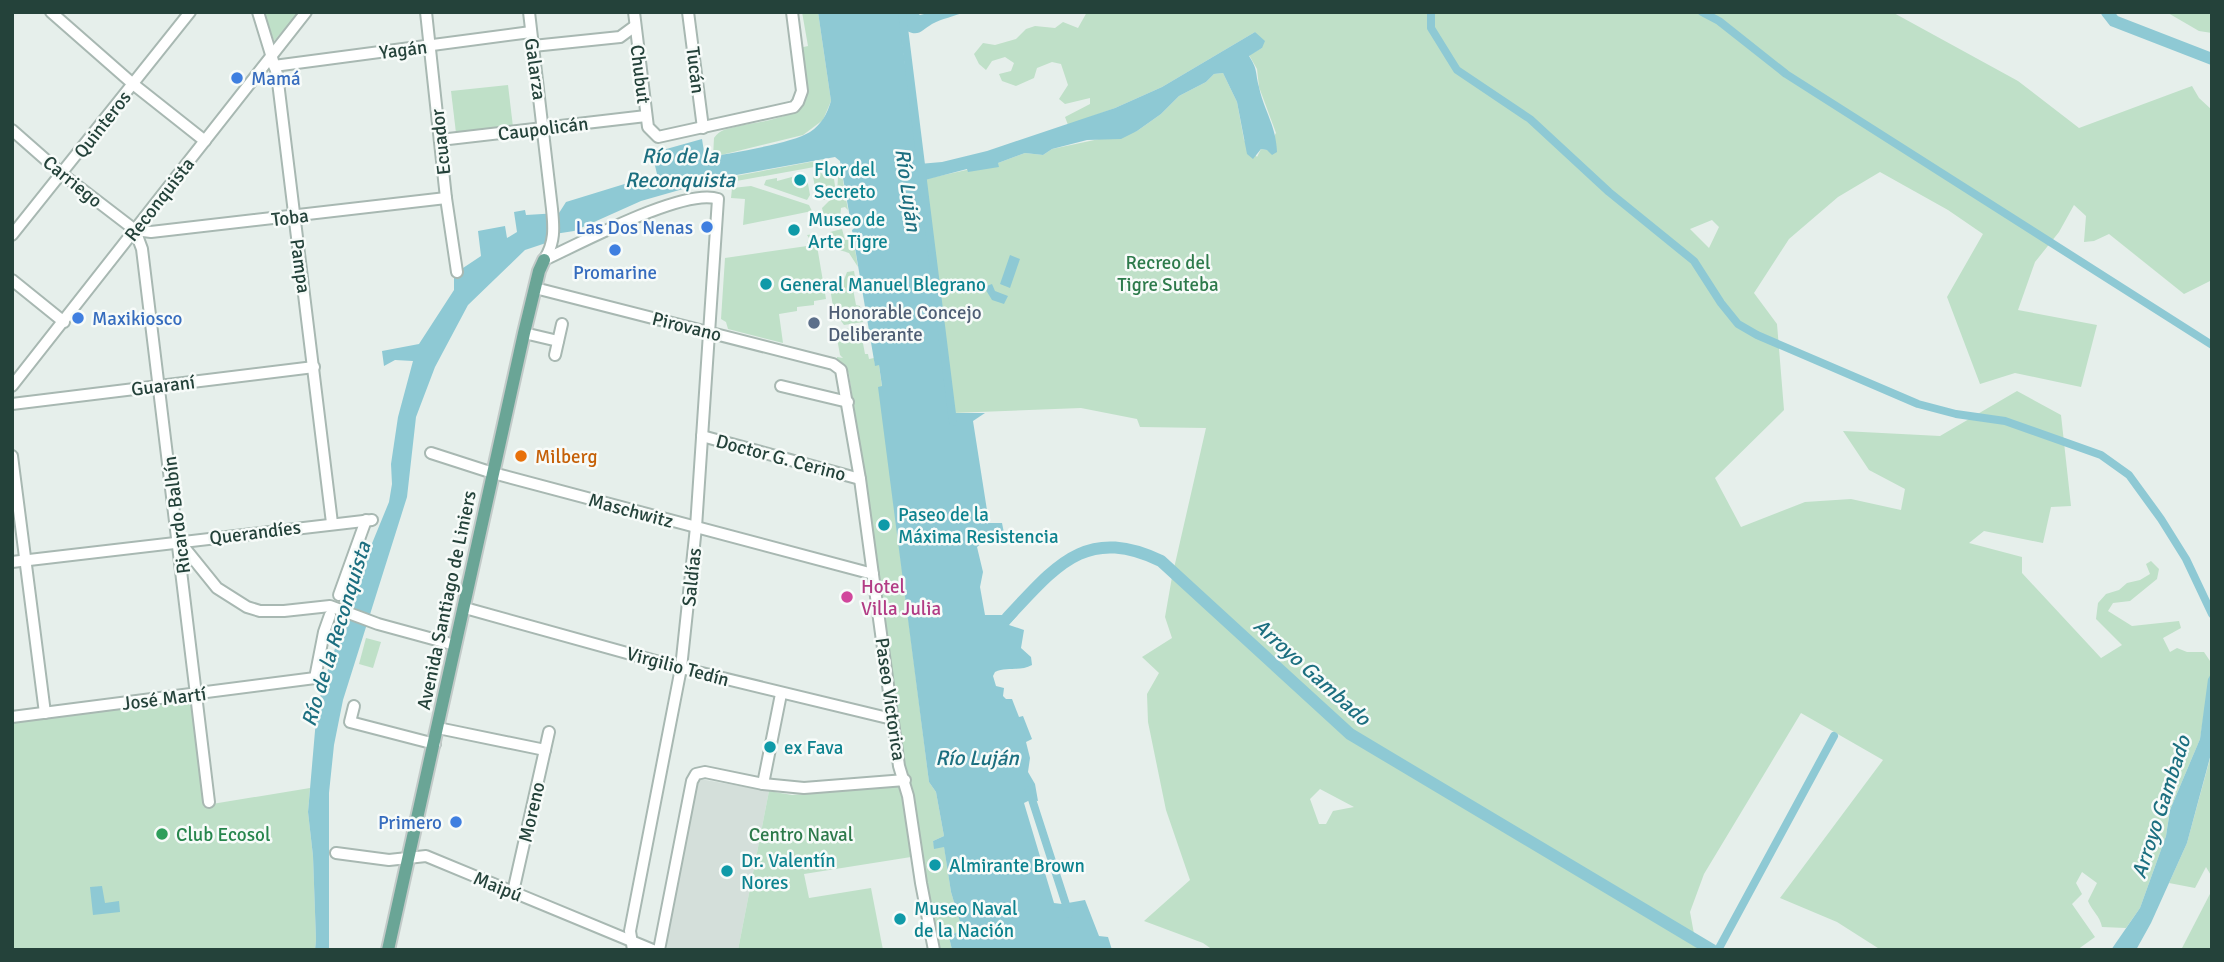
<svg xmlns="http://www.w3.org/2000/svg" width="2224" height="962" font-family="Signika,sans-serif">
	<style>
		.built { fill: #d4dfda }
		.green { fill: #bfe0c8; fill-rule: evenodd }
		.water { fill: #8ec9d4 }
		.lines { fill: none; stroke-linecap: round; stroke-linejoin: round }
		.canal { stroke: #8ec9d4; stroke-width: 8 }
		.river { stroke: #8ec9d4; stroke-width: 12 }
		.minor-casing { stroke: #a8b8b2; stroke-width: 14 }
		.major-casing { stroke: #c2cac8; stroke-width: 16 }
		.minor { stroke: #fff; stroke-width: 10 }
		.major { stroke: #6aa596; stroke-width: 12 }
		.shop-dot { fill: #3f7fe0; stroke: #f7fbf9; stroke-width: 2.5 }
		.culture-dot { fill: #0f9aa8; stroke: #f7fbf9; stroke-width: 2.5 }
		.service-dot { fill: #5c6f8a; stroke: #f7fbf9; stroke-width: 2.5 }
		.food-dot { fill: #e8710a; stroke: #f7fbf9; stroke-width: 2.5 }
		.hotel-dot { fill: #d1479c; stroke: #f7fbf9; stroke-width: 2.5 }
		.leisure-dot { fill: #2e9e5b; stroke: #f7fbf9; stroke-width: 2.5 }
		.labels { text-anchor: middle; stroke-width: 5; stroke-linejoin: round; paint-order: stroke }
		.street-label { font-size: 19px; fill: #24423a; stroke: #f7fbf9 }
		.shop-label { font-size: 19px; fill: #366cbe; stroke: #f7fbf9; text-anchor: start }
		.culture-label { font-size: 19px; fill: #0d838f; stroke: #f7fbf9; text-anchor: start }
		.park-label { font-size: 19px; fill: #2d7a4b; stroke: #f7fbf9 }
		.service-label { font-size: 19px; fill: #4e5e75; stroke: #f7fbf9; text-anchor: start }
		.food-label { font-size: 19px; fill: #c56008; stroke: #f7fbf9; text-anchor: start }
		.hotel-label { font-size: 19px; fill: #b23c85; stroke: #f7fbf9; text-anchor: start }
		.leisure-label { font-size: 19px; fill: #27864d; stroke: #f7fbf9; text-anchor: start }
		.water-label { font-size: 21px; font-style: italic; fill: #1c6f80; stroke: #f7fbf9 }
	</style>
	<rect width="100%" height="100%" fill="#e6efeb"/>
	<polygon class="built" points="700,779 769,791 738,950 668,950 665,944 696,781"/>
	<g class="green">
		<polygon points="264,12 299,12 274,41"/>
		<path d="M802 12H818L831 101 823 120 803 135 713 157 714 138C720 129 728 129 738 126 756 122 801 119 805 97 807 82 802 63 799 48L808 46Z"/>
		<path d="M1087 12H1892L2018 81 2079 128 2192 86 2199 98 2212 110V280L2184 294 2109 234 2094 241 2084 242 2086 216 2074 205 2059 232 2035 262 2018 310 2097 325 2081 387 2015 373 1980 384 1947 297 1983 234 1948 210 1880 172 1838 197 1789 239 1754 293 1777 324 1784 410 1715 478 1741 527 1805 502 1851 499 1901 510 1905 489 1869 470 1843 431 1940 436 2017 391 2061 415 2071 506 2051 507 2043 543 1984 531 1969 543 2022 557V573L2101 658 2122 645 2096 619 2098 603 2106 594 2119 590 2127 583 2140 580 2150 574 2146 564 2151 561 2159 569 2157 579 2130 601 2113 603 2108 611 2132 626 2179 621 2181 628 2163 638 2170 652 2177 648 2187 652H2204L2212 664 2200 739 2170 810 2166 836 2140 908 2126 928 2102 927C2100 916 2092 911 2088 901L2097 883 2082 872 2076 883 2082 894 2072 904 2095 937 2077 950H1881L1837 922 1780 898 1883 760 1801 713 1704 874 1690 912 1697 950H1213L1203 943 1144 921 1190 880 1166 810 1148 722 1147 694 1159 673 1142 657 1172 638 1165 617 1172 577 1206 428 1140 427 1137 419 1081 408 952 413 941 346 921 180 998 163 1025 153 1043 155 1052 149 1137 131 1161 114 1179 96 1206 82 1214 74 1223 73 1237 102 1244 140 1257 157 1261 149 1267 150 1276 133 1259 87 1257 69 1249 55 1262 48 1255 32 1162 87 1115 108 1068 125 1065 117 1090 104V98L1065 104 1059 99 1068 85 1061 64 1052 62 1037 68 1034 78 1016 86 1002 81 999 74 1011 71 1014 63 1005 57 992 61 986 70 979 64 974 54 983 43 995 45 1016 39 1026 29 1035 26 1055 28 1063 22 1078 28ZM1712 220 1719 227 1709 248 1690 229ZM1320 789 1354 807 1333 811 1326 824H1319L1310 799Z"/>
		<polygon points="2212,12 2212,33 2199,31 2168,13"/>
		<polygon points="508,85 513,127 456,133 451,91"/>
		<polygon points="826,159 820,166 731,182 730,177"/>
		<polygon points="841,169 848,210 845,207 841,208 840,219 831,221 824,216 822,208 837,193 838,177"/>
		<polygon points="816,171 820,171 824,177 834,179 835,186 832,193 824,200 817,196 813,177"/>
		<polygon points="803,174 807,178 810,195 807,200 764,185 766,180 777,178 777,181"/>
		<polygon points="751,186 809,205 812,211 743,225 745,199 731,198 732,188"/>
		<path d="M842 229 845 240H850L853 237 858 267 849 253C838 248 821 249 830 232Z"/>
		<polygon points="815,234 826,299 814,301 814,305 797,307 797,311 779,314 783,343 728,329 726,322 721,319 725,258 807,246 807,242 811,241 807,235"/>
		<polygon points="854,271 857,288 853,289 856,305 860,306 863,322 844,325 839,318 835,319 830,288 834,284 844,280 847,272"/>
		<polygon points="864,327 866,337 862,338 865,354 868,354 869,359 874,358 875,365 879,365 882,387 879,387 929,782 936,792 944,836 933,841 935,848 944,846 951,892 962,929 949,937 952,950 939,950 903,764 849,374 846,367 837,361 837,357 843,358 840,355 837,338 842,338 845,329"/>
		<polygon points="366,638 381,642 373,668 359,664"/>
		<polygon points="189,699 194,702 206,805 310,788 308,812 313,856 316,940 315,950 12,950 12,722"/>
		<polygon points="2211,755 2212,877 2206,867 2195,888 2169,883 2187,843"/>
		<polygon points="896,786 903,790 911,857 804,874 809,898 871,888 883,950 738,950 769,791 792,795"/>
		<polygon points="2212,890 2212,950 2181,950"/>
	</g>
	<g class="water">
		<path d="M818 12H916L920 15 932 12H965C955 16 941 19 932 24 922 30 919 37 907 31L902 39 905 64 910 65 913 106 917 109 914 126 919 164 942 162 987 151 1115 108 1162 87 1255 32 1265 41 1262 48 1249 56C1258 70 1255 72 1259 87 1264 111 1276 125 1277 152L1272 155 1267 150 1261 149 1253 159 1247 154 1237 102 1223 73 1214 74 1206 82 1179 96 1161 114 1137 131 1121 139 1087 140 1052 149 1043 155 1025 153 998 163 999 167 968 172 967 169 921 181C925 236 937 290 941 346L944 351 951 410 953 413H985L973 421 989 523H1002L1004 533 989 537 977 547 983 572 980 587 985 615H1003L1017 602 1019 613 1009 625 1024 630 1021 648 1031 657 1032 665C1020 672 1007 666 995 672L993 676 996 686 1004 688 1003 696 1006 699H1012L1019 717 1023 716 1032 739 1026 742 1030 758 1028 772 1035 784 1038 801 1030 800 1024 803 1054 903 1062 904 1085 900 1099 936 1108 937 1112 950H952L949 937 962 929 951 892 944 847 934 849 933 841 944 836 936 792 929 782 878 387 882 386 879 365 875 366 852 230 857 226 855 220 850 218 840 161 835 157 725 177 641 201 574 231 548 235 546 243 525 250 468 305 435 367 416 417 407 497 343 700 334 745 329 793V950H315L316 940 313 856 308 812 317 708 326 675 364 563 389 502 392 484 391 464 398 417 413 361 395 360 384 366 382 351 419 344 454 290V276L460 267 463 268 481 256 478 231 505 226 507 238 517 232 514 212 525 210 526 215 559 213 566 202 657 174 652 153 702 139 705 158C729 153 791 144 810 132 822 124 827 114 831 101Z"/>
		<polygon points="1010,255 1020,259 1010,288 1000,284"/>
		<polygon points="992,284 995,291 1008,296 1004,304 992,300 984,287"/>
		<polygon points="2212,672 2212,750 2187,843 2151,923 2136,950 2111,950 2140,908 2166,836 2170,810 2200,739 2208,679"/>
		<polygon points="102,886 105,903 119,901 120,912 93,915 90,887"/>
	</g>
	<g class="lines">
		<g class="canal">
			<polyline points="902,12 953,422"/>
			<polyline points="1431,12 1431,28 1457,70 1530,119 1609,192 1694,261 1721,303 1738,324 1757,335 1918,404 1956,414 2005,421 2101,455 2129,475 2161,519 2186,559 2212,614"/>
			<polyline points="1702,12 1719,21 1786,74 2212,345"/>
			<polyline points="1029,790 1069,914"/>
			<polyline points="1718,950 1834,736"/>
		</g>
		<g class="river">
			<polyline points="2107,12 2114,21 2212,59"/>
			<path d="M1007 618C1056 566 1086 525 1161 561L1350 734 1712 950"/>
		</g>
		<defs>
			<g id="minor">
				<polyline points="51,12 133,84 205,141"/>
				<polyline points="258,12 277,74 332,523"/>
				<polyline points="426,12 446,198 457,272"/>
				<path d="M529 12 552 209C554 228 555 243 544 260"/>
				<polyline points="634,12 648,127 658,137 794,107 798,102 802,91 792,12"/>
				<polyline points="688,12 703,128"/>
				<polyline points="533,46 620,37 635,26"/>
				<polyline points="274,66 531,32"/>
				<polyline points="12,130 62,174 135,230 142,249 209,802"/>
				<polyline points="440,140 646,116"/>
				<polyline points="135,230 151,232 446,198"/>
				<polyline points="12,235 190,12"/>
				<path d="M544 260C579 244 685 187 718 199L696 527 681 668 630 931 633 950"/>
				<polyline points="12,280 64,322"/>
				<polyline points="535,288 833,364 841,370 860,479 899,766 908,796 921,883 934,950"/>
				<polyline points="524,333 558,341"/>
				<polyline points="555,355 562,324"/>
				<polyline points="12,386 306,12"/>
				<polyline points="781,386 848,402"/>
				<polyline points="12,404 314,367"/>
				<polyline points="702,436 860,479"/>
				<polyline points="431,453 493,473 873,574"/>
				<polyline points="12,456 45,713"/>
				<polyline points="179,541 217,588 247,607 260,611 284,611 330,606 378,624 455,645"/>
				<polyline points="12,562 372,520"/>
				<polyline points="339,595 366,520"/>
				<polyline points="465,608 681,668 892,719"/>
				<polyline points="354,706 350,722 435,744"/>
				<polyline points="12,717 315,678 324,632 330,615"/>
				<polyline points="438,728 545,750"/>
				<polyline points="763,784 781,694"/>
				<polyline points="336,853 389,860 426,856 653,950"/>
				<polyline points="513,892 549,732"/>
				<polyline points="659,950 692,781 696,774 705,772 763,784 804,788 905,780"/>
			</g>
			<polyline id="major" points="388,950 524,333 539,271 544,260"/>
		</defs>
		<use href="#minor" class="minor-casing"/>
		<use href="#major" class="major-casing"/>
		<use href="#minor" class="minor"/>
		<use href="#major" class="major"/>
	</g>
	<g class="shop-dot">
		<circle cx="237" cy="78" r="7"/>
		<circle cx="707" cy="227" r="7"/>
		<circle cx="615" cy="250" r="7"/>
		<circle cx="78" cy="318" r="7"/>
		<circle cx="456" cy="822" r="7"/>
	</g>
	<g class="culture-dot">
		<circle cx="800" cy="180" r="7"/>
		<circle cx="794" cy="230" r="7"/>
		<circle cx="766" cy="284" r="7"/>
		<circle cx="884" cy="525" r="7"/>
		<circle cx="770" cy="747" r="7"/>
		<circle cx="935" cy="865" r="7"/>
		<circle cx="727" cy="871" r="7"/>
		<circle cx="900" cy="919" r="7"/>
	</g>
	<circle class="service-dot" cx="814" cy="323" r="7"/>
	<circle class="food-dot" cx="521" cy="456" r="7"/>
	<circle class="hotel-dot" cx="847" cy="597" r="7"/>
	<circle class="leisure-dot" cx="162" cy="834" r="7"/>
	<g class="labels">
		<g class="street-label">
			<text transform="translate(403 49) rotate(-7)" y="7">Yagán</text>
			<text transform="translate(536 69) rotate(82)" y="7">Galarza</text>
			<text transform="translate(696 70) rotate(83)" y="7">Tucán</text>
			<text transform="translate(641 74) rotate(83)" y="7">Chubut</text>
			<text transform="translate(102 124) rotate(-52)" y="7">Quinteros</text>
			<text transform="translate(543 128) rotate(-7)" y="7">Caupolicán</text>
			<text transform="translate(440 142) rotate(-96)" y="7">Ecuador</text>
			<text transform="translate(73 181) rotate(39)" y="7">Carriego</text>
			<text transform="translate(159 199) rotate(-52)" y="7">Reconquista</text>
			<text transform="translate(290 217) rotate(-7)" y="7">Toba</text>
			<text transform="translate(301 266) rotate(82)" y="7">Pampa</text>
			<text transform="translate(687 326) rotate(14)" y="7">Pirovano</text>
			<text transform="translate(163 385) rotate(-7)" y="7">Guaraní</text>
			<text transform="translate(781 457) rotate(15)" y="7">Doctor G. Cerino</text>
			<text transform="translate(631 510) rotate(15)" y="7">Maschwitz</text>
			<text transform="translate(176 515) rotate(-97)" y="7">Ricardo Balbín</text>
			<text transform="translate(255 532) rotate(-7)" y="7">Querandíes</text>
			<text transform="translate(691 577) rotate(-84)" y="7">Saldías</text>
			<text transform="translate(446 600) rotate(-78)" y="7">Avenida Santiago de Liniers</text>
			<text transform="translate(678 666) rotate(15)" y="7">Virgilio Tedín</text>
			<text transform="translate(164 698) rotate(-7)" y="7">José Martí</text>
			<text transform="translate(891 699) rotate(82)" y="7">Paseo Victorica</text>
			<text transform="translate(531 812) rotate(-77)" y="7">Moreno</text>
			<text transform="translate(498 886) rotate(22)" y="7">Maipú</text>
		</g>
		<g class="shop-label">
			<text x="251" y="85">Mamá</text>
			<text x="693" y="234" text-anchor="end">Las Dos Nenas</text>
			<text x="615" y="279" text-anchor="middle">Promarine</text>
			<text x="92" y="325">Maxikiosco</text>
			<text x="442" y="829" text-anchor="end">Primero</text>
		</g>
		<g class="culture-label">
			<text x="814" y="176">Flor del<tspan x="814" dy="22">Secreto</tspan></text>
			<text x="808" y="226">Museo de<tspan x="808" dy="22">Arte Tigre</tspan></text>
			<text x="780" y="291">General Manuel Blegrano</text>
			<text x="898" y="521">Paseo de la<tspan x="898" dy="22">Máxima Resistencia</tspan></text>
			<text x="784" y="754">ex Fava</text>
			<text x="741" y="867">Dr. Valentín<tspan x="741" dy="22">Nores</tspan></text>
			<text x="949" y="872">Almirante Brown</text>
			<text x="914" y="915">Museo Naval<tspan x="914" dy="22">de la Nación</tspan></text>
		</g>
		<g class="park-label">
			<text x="1168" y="269">Recreo del<tspan x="1168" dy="22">Tigre Suteba</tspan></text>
			<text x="801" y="841">Centro Naval</text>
		</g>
		<g class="service-label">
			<text x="828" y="319">Honorable Concejo<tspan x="828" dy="22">Deliberante</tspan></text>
		</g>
		<g class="food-label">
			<text x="535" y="463">Milberg</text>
		</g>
		<g class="hotel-label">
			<text x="861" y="593">Hotel<tspan x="861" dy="22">Villa Julia</tspan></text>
		</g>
		<g class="leisure-label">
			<text x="176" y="841">Club Ecosol</text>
		</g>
		<g class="water-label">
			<text x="680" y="163">Río de la<tspan x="680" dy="24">Reconquista</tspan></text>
			<text transform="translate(908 190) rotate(82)" y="7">Río Luján</text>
			<text transform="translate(336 634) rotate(-73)" y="7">Río de la Reconquista</text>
			<text transform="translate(1312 672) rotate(42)" y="7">Arroyo Gambado</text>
			<text x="977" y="765">Río Luján</text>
			<text transform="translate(2161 807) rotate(-72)" y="7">Arroyo Gambado</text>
		</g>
	</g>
	<rect width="2224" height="962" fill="none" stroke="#24423a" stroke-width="28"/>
</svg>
